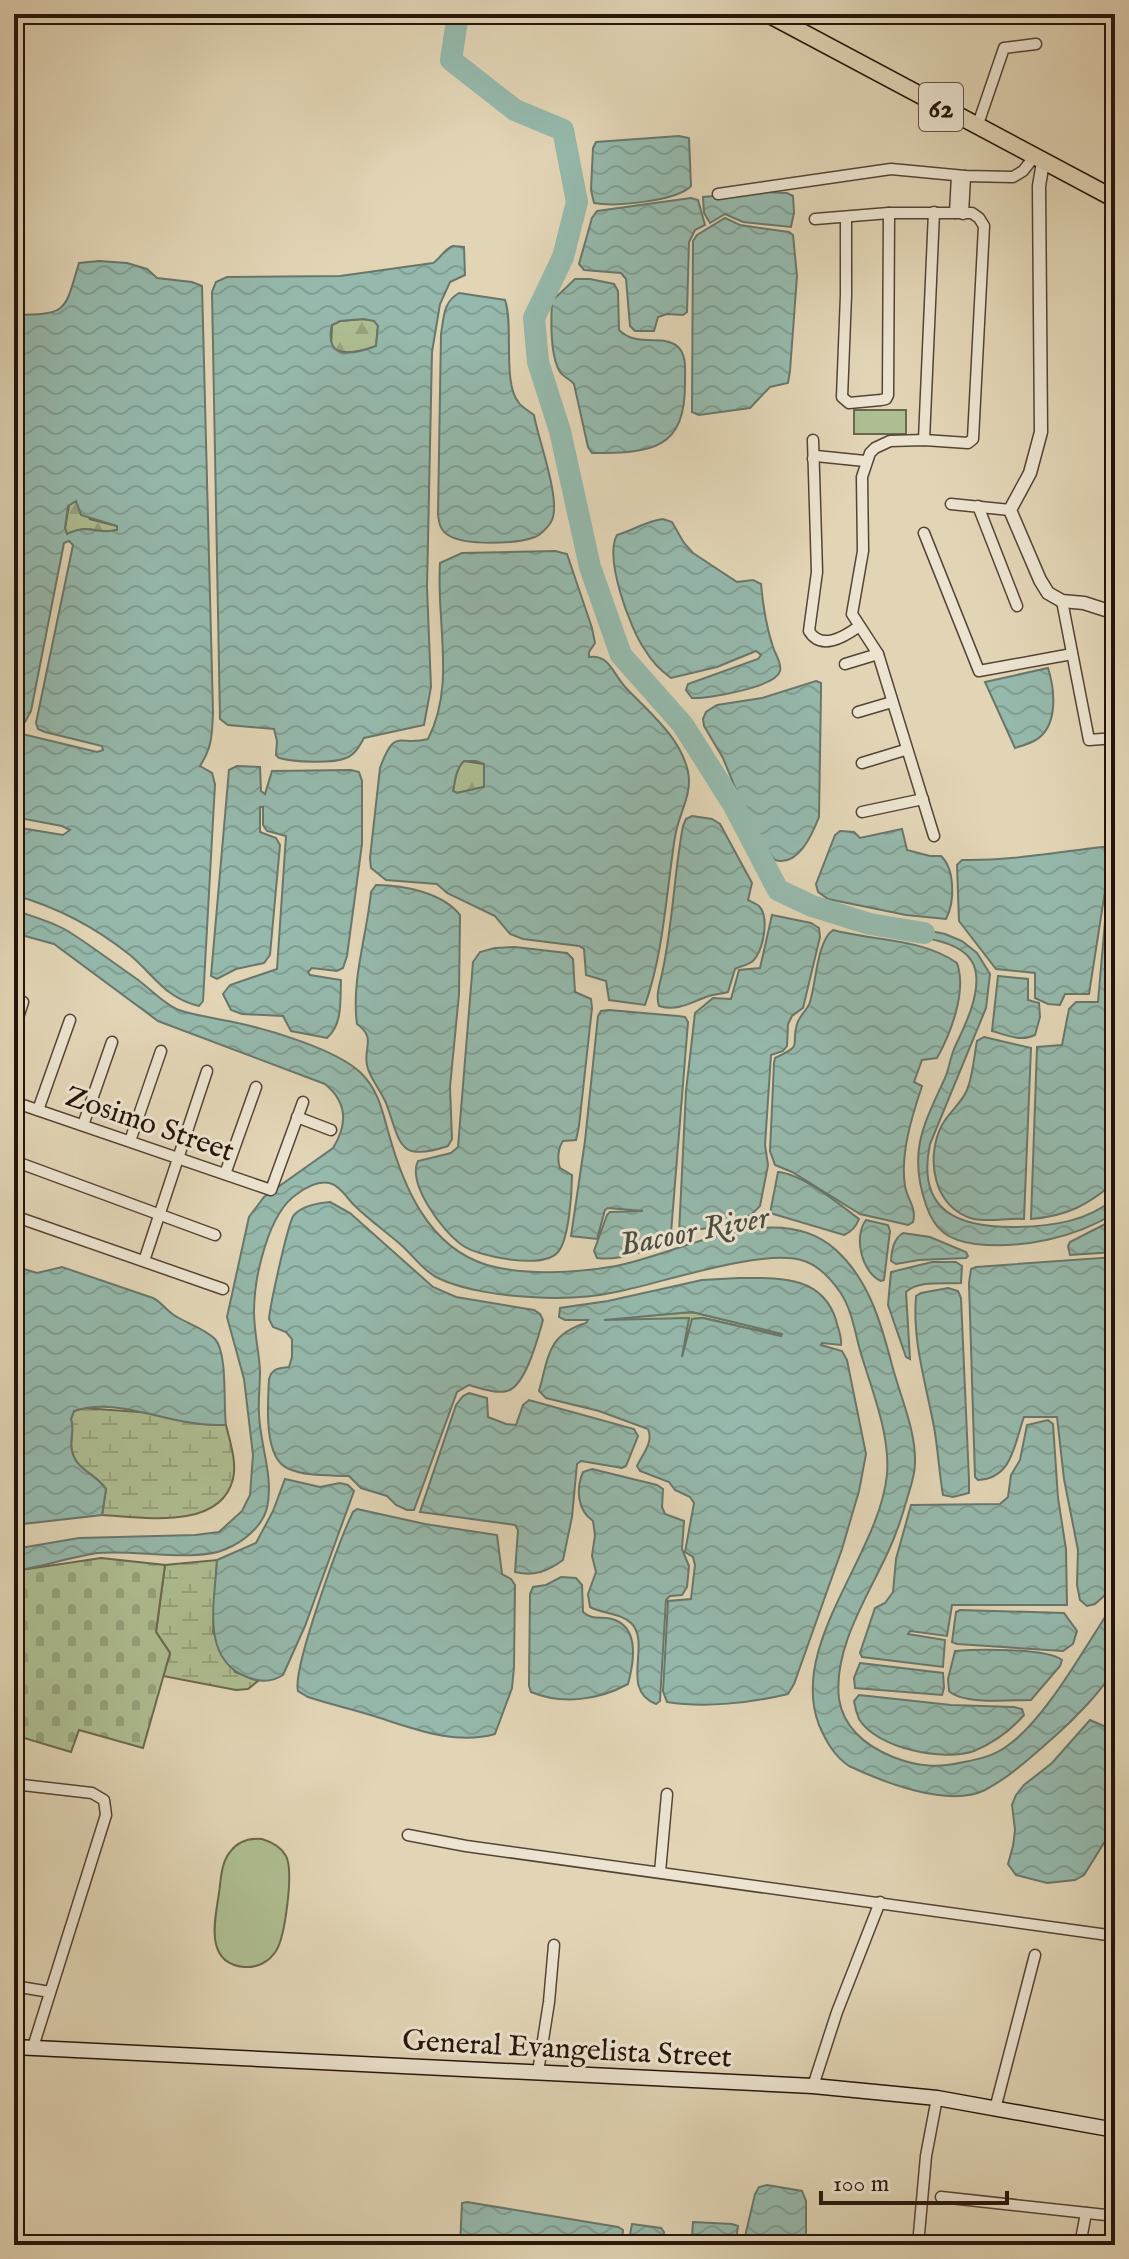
<svg xmlns="http://www.w3.org/2000/svg" width="1129" height="2259" font-family="'IM FELL English',serif">
	<style>
		.green { fill: #aebe92; stroke: #6a694e; stroke-width: 2 }
		.forest { fill: url(#forest-firs); stroke: #6a694e; stroke-width: 2 }
		.wetland { fill: url(#wetland-marsh); stroke: #6a694e; stroke-width: 2 }
		.cemetery { fill: url(#cemetery-stones); stroke: #6a694e; stroke-width: 2 }
		.water { fill: url(#water-waves); stroke: #69776b; stroke-width: 2; fill-rule: evenodd }
		.lines { fill: none; stroke-linecap: round; stroke-linejoin: round }
		.river { stroke: #95b9ac; stroke-width: 22 }
		.minor-casing { stroke: #554435; stroke-width: 13 }
		.tertiary-casing { stroke: #554435; stroke-width: 15 }
		.secondary-casing { stroke: #26140a; stroke-width: 17 }
		.primary-casing { stroke: #26140a; stroke-width: 19 }
		.minor { stroke: #ece4d0; stroke-width: 10 }
		.tertiary { stroke: #ece4d0; stroke-width: 12 }
		.secondary { stroke: #ece4d0; stroke-width: 14 }
		.primary { stroke: #e2d5b6; stroke-width: 16 }
		.labels { text-anchor: middle; stroke-width: 6; stroke-linejoin: round; paint-order: stroke }
		.shield { fill: #ece4d0; stroke: #615245; stroke-width: 2 }
		.shield-label { font-size: 28px; font-weight: bold; fill: #26140a }
		.street-label { font-size: 30px; fill: #26140a; stroke: #ece4d0 }
		.water-label { font-size: 32px; font-style: italic; fill: #4d4e43; stroke: #ece4d0 }
	</style>
	<defs>
		<pattern id="forest-firs" width="22" height="20" patternUnits="userSpaceOnUse" patternTransform="scale(2)"><rect width="22" height="20" fill="#aebe92"/><path d="M5 1l3.5 6h-7zM16 11l3.5 6h-7z" fill="#96a27d"/></pattern>
		<pattern id="wetland-marsh" width="20" height="14" patternUnits="userSpaceOnUse" patternTransform="scale(2)"><rect width="20" height="14" fill="#aebe92"/><path d="M1 5h8M5 5V1M11 12h8M15 12V8" fill="none" stroke="#96a27d"/></pattern>
		<pattern id="cemetery-stones" width="16" height="16" patternUnits="userSpaceOnUse" patternTransform="scale(2)"><rect width="16" height="16" fill="#aebe92"/><path d="M2 7V4a2 2 0 0 1 4 0v3zM10 15v-3a2 2 0 0 1 4 0v3z" fill="#96a27d"/></pattern>
		<pattern id="water-waves" width="16" height="10" patternUnits="userSpaceOnUse" patternTransform="scale(2)"><rect width="16" height="10" fill="#95b9ac"/><path d="M0 5q4-4 8 0t8 0" fill="none" stroke="#809e93"/></pattern>
	</defs>
	<rect width="100%" height="100%" fill="#e2d5b6"/>
	<filter id="stains"><feTurbulence type="fractalNoise" baseFrequency=".0025" numOctaves="4"/><feColorMatrix values="0 0 0 0 .2 0 0 0 0 .09 0 0 0 0 .02 0 0 0 .5 -.17"/></filter>
	<radialGradient id="worn" r=".72"><stop offset=".6" stop-color="#630" stop-opacity="0"/><stop offset="1" stop-color="#630" stop-opacity=".3"/></radialGradient>
	<g class="green">
		<rect x="854" y="410" width="52" height="24"/>
		<path d="M262 1839C272 1842 281 1847 286 1856 294 1871 285 1937 276 1951 269 1962 257 1968 244 1967 204 1963 215 1920 219 1893 221 1879 221 1863 230 1852 238 1841 250 1838 262 1839Z"/>
	</g>
	<g class="forest">
		<path d="M363 319 374 320 378 326 376 346C363 351 343 356 331 347L332 325 340 321Z"/>
		<path d="M76 501 90 519 117 526 118 530C96 535 91 523 67 534L65 528 69 505Z"/>
		<path d="M464 761 484 764V787L457 793 453 791C455 781 456 768 464 761Z"/>
		<polygon points="692,1312 783,1333 781,1336 703,1318 693,1319 682,1357 680,1356 689,1318 604,1322 604,1319"/>
	</g>
	<g class="wetland">
		<path d="M83 1408 153 1413 200 1424 226 1425C230 1442 237 1462 233 1479 220 1531 142 1517 102 1515L106 1489C96 1474 76 1470 72 1451 69 1440 75 1431 71 1419L74 1411Z"/>
		<polygon points="217,1560 213,1632 235,1672 258,1681 248,1689 236,1690 163,1676 170,1653 156,1632 165,1565"/>
	</g>
	<polygon class="cemetery" points="101,1558 165,1565 156,1632 170,1653 143,1748 79,1730 71,1752 14,1735 14,1571"/>
	<g class="water">
		<path d="M679 136 689 138 691 186C677 201 615 207 594 203L591 190 593 148 596 142Z"/>
		<polygon points="764,192 787,193 793,196 794,213 791,227 743,222 725,214 710,223 704,213 703,197"/>
		<polygon points="691,198 698,200 705,225 695,230 689,242 687,312 683,315 667,314 658,317 654,331 635,331 630,326 626,279 621,273 584,270 579,264 592,218 597,211"/>
		<polygon points="725,218 740,225 789,232 793,235 797,276 790,371 788,383 770,387 750,408 699,415 692,412 693,241 697,235"/>
		<path d="M453 246 464 247 465 275 450 282 440 304 432 352 427 587 431 687 424 725 364 738C360 745 355 755 346 758 331 764 294 762 279 758L276 755 277 741 274 729 228 725 220 719 212 292 216 282 227 277 340 276 433 263C441 258 444 249 453 246ZM363 319 374 321 378 326 376 346C352 355 324 360 332 325L340 321Z"/>
		<path d="M99 261 127 263 147 269 157 278 192 282 202 286 213 713C212 736 212 747 200 766L212 773 215 784 203 1001 199 1006C165 998 155 976 130 955 95 927 57 907 14 895V827L63 835 70 830 62 826 14 817V732L97 752 103 750 102 746 45 732 38 729 36 723 73 545 69 541 64 543 31 711 25 722H14V315C68 314 64 313 79 263ZM76 501 81 515 117 526V530C96 535 90 523 67 534L65 528 68 506Z"/>
		<path d="M575 279H590L614 284 618 291 619 330C637 348 663 334 677 346 687 354 685 370 685 381 686 450 652 453 592 453L588 447 574 384C569 378 563 377 560 372 550 356 551 319 552 301Z"/>
		<path d="M459 293 505 300C514 325 502 384 519 403 523 408 529 411 534 415 538 439 561 499 552 520 550 525 541 535 535 537 518 544 464 546 448 535 440 530 439 523 438 514L441 334C444 317 443 302 459 293Z"/>
		<path d="M663 519 672 522 684 543 693 553 737 582 753 580 761 584C763 606 766 626 773 647 775 654 782 663 780 671 776 687 708 699 692 698L686 690 688 684 758 659 761 655 756 651 717 667 671 678C660 670 652 662 645 650 630 629 604 558 617 535 634 530 646 521 663 519Z"/>
		<path d="M555 551 567 554 592 628 595 643 589 652V657C610 654 613 675 627 689 650 713 681 738 688 772 693 794 678 815 675 837 666 893 664 951 645 1005L609 1000 606 981 586 975 584 949 579 946 523 939 510 934 495 916 447 893 437 884 386 880 371 868 370 858 380 768C395 726 399 747 428 739 456 685 436 622 440 563L462 553ZM464 761H476L484 764V787L457 793 453 791C455 781 456 768 464 761Z"/>
		<path d="M1048 668C1055 690 1059 728 1034 741 1028 744 1021 746 1015 748L985 682Z"/>
		<path d="M816 681 821 683V692L819 817C812 835 798 867 775 860L752 829 723 758 704 726 703 719 706 712 717 705 762 698Z"/>
		<path d="M237 766 260 767 261 791 265 794 272 771 351 770 359 772 362 781V844L347 956 343 968 337 971 312 968 308 972 310 975 341 980C340 1001 343 1024 327 1038L291 1031 283 1016 242 1014 231 1010 223 994 230 985 277 969 286 836 267 831 263 825V807H260V832L276 838 280 845 270 955 264 963 236 969 217 979 211 976 229 770Z"/>
		<path d="M692 816 712 819 720 824 752 883 748 900C750 901 757 904 759 906 770 918 763 951 753 961 748 965 741 966 735 969L728 992C722 994 715 994 709 996 691 1002 678 1012 659 1006 655 994 661 981 663 969 673 922 674 874 683 826L686 819Z"/>
		<path d="M902 829 907 850 930 856H941C955 869 955 902 946 919L906 915 828 899 818 892 816 884 835 835 840 831 854 832 860 838Z"/>
		<path d="M1112 846 1089 994H1065L1060 1005 1048 1004 1035 998V973L996 969 959 921 957 865 962 860C1015 861 1061 851 1112 846Z"/>
		<path d="M1115 867V1182C1088 1205 1067 1216 1031 1219L1037 1047 1062 1045 1069 1009 1076 1002H1098L1107 898Z"/>
		<path d="M376 885C404 885 443 893 460 915L459 994 450 1087 452 1139 448 1146C397 1163 401 1143 386 1103 381 1091 372 1081 368 1069 361 1050 378 1039 357 1024 351 981 367 935 371 892Z"/>
		<path d="M14 910C31 916 50 921 66 930 89 944 112 962 134 977 149 987 163 1004 179 1010 196 1016 216 1018 233 1022 267 1029 336 1049 361 1073 378 1090 382 1109 388 1131 403 1186 428 1247 487 1265 526 1276 576 1273 616 1266 680 1254 778 1196 836 1250 869 1280 881 1323 892 1365 900 1396 916 1430 915 1463 915 1476 910 1488 907 1499 902 1517 896 1535 888 1552 868 1596 833 1648 839 1699 844 1729 866 1746 893 1757 918 1767 938 1768 964 1762 979 1759 994 1756 1007 1746 1043 1722 1083 1651 1107 1614L1115 1606C1115 1621 1119 1654 1114 1667 1107 1687 1070 1723 1054 1737 1033 1755 1010 1777 985 1790 948 1808 883 1782 849 1766 834 1756 826 1741 819 1725 788 1644 880 1554 887 1474 890 1435 873 1393 862 1357 855 1335 853 1311 840 1292 831 1279 817 1264 801 1260 759 1249 662 1283 616 1292 588 1298 559 1299 531 1297 504 1296 462 1290 438 1278 423 1271 413 1255 400 1244 385 1231 368 1219 354 1205 347 1198 339 1185 329 1183 318 1181 305 1188 297 1194 268 1213 254 1278 254 1312 254 1332 259 1351 260 1371 260 1386 258 1400 259 1414 260 1445 274 1477 267 1508 262 1527 243 1542 226 1549 195 1563 134 1549 98 1553 70 1557 42 1567 14 1571V1549L79 1538 195 1535 219 1532 242 1511 250 1495 253 1455 244 1379 227 1317 249 1217 264 1197 333 1148C348 1124 347 1102 325 1084L158 1021 54 944 14 933Z"/>
		<polygon points="772,915 811,923 819,928 820,937 803,1008 792,1016 788,1024 787,1046 783,1051 771,1055 765,1145 768,1165 760,1206 751,1215 718,1226 679,1233 686,1091 695,1013 713,998 731,999 739,970 760,968"/>
		<path d="M897 924 945 934 962 941 977 953 990 974 986 1008 930 1144C916 1211 958 1228 1017 1227 1052 1226 1087 1222 1115 1198V1213C1075 1238 1022 1249 975 1244 948 1240 935 1231 926 1205 908 1152 923 1126 945 1078 949 1069 950 1059 954 1049 964 1027 979 999 976 974 973 940 919 937 895 933Z"/>
		<path d="M833 930C873 941 922 938 957 963 967 991 951 1033 937 1058L922 1060 914 1082 922 1086C912 1116 900 1154 905 1186 907 1199 917 1208 913 1222L908 1225 860 1214 792 1172 775 1165 770 1151 774 1063 775 1058C805 1044 790 1047 797 1024 799 1016 807 1011 810 1002 816 983 817 941 833 930Z"/>
		<path d="M515 947 567 953 573 959 575 992 591 999 592 1008 579 1126 576 1140 563 1141C558 1148 557 1160 560 1168L572 1175C572 1192 569 1242 557 1253 542 1269 478 1257 462 1245 443 1232 407 1184 418 1161L451 1153 458 1147 473 962 480 952 495 948Z"/>
		<path d="M998 976 1028 979V1000L1039 1003 1040 1017 1035 1035C1021 1042 1006 1035 992 1031Z"/>
		<path d="M609 1010 678 1016 685 1017 688 1022 671 1233C661 1250 616 1261 597 1258L594 1251 607 1215 610 1212 643 1211 608 1208 605 1210 597 1239 571 1236 585 1141 598 1016 601 1011Z"/>
		<path d="M984 1037 1031 1048 1024 1219C1007 1218 990 1222 974 1219 933 1209 925 1157 942 1125 949 1112 961 1104 967 1090 973 1076 974 1056 977 1041Z"/>
		<path d="M778 1172C803 1174 839 1204 859 1219 856 1227 851 1232 844 1235L770 1213Z"/>
		<path d="M330 1202 350 1213 433 1287 456 1297 534 1310 540 1314 543 1320C538 1337 526 1386 507 1391 496 1394 480 1388 469 1385L457 1392 414 1510H407L396 1505 387 1496 361 1488 349 1476C329 1475 306 1477 287 1468 263 1457 268 1401 269 1379 272 1368 279 1368 289 1367L292 1357V1339L286 1332 273 1327 269 1319C270 1306 288 1222 294 1215 302 1206 318 1203 330 1202Z"/>
		<polygon points="1115,1219 1115,1252 1070,1255 1068,1246 1070,1242"/>
		<path d="M866 1220 888 1225 890 1231 884 1280 881 1281C862 1273 853 1237 866 1220Z"/>
		<path d="M903 1233 930 1237 966 1252 968 1256 966 1258 919 1260 896 1264 891 1261C891 1251 894 1238 903 1233Z"/>
		<path d="M1115 1257V1586L1095 1604 1087 1606 1080 1600 1077 1585 1078 1550 1064 1479 1057 1417H1024C1014 1444 1013 1478 978 1480L975 1477 969 1283 971 1269 976 1267Z"/>
		<path d="M932 1262H956L962 1266 961 1283C944 1284 919 1280 906 1292L910 1359 906 1357 888 1305 891 1272Z"/>
		<path d="M14 1266 37 1273 62 1267 153 1298C163 1303 167 1312 177 1317 189 1324 205 1329 215 1339 228 1354 223 1404 226 1425 218 1425 209 1425 201 1424 161 1421 114 1397 74 1411L71 1419C75 1431 69 1440 72 1451 76 1470 96 1474 106 1489L102 1515 14 1525Z"/>
		<path d="M739 1278C778 1278 822 1275 836 1320 838 1329 842 1336 841 1345L822 1343 821 1345 842 1351 847 1360 866 1454 859 1491 842 1549 794 1684 788 1694C751 1703 705 1708 667 1702L663 1691 668 1601 691 1599 695 1565 693 1557 685 1552 694 1503 690 1497 675 1490 669 1482 640 1471 637 1466C642 1455 654 1442 648 1429L599 1411 546 1398 539 1391C549 1356 547 1335 586 1323L588 1320H565L559 1317 560 1308 608 1301 702 1280ZM692 1312 782 1334 781 1336 703 1318 692 1319 682 1357 689 1318 604 1320Z"/>
		<path d="M948 1288 958 1291 961 1298 969 1480V1493L953 1497 943 1495C939 1472 938 1449 934 1427 926 1384 912 1340 916 1296L921 1293Z"/>
		<path d="M469 1393 487 1398 488 1417 506 1424 516 1425 523 1405 529 1400 634 1429 638 1436 626 1466 622 1468 581 1461 577 1464 572 1517 563 1560C548 1571 534 1577 515 1572L518 1530 515 1525 420 1512 456 1405 463 1396Z"/>
		<polygon points="1048,1420 1053,1424 1058,1498 1066,1549 1067,1605 952,1605 947,1636 910,1631 908,1634 945,1640 943,1667 862,1657 860,1653 875,1608 885,1603 893,1592 896,1559 911,1505 1000,1504 1008,1497 1011,1475 1020,1460 1027,1425"/>
		<path d="M592 1469 657 1485 663 1489 662 1507 665 1514 684 1521 682 1549 689 1566 687 1587 682 1595 670 1596 666 1600 660 1701 656 1704C619 1690 652 1643 631 1623 621 1613 603 1614 590 1607L588 1594 596 1572 592 1556 595 1535 593 1521C577 1510 576 1489 583 1472Z"/>
		<path d="M285 1479 320 1487 340 1483 348 1485 354 1491 305 1626 283 1675C272 1682 259 1682 247 1677 200 1659 215 1601 217 1560L256 1543 273 1511Z"/>
		<path d="M357 1509 425 1524 497 1535 502 1574 511 1579 515 1585 514 1667 512 1688 495 1734C457 1745 417 1730 380 1718 356 1710 332 1705 308 1697L298 1691C292 1669 340 1539 353 1512Z"/>
		<path d="M561 1577 576 1578 582 1585 583 1612C593 1621 600 1616 612 1619 640 1627 634 1662 628 1684 599 1700 562 1705 531 1692L529 1686 530 1594 533 1587 546 1585Z"/>
		<polygon points="960,1610 1064,1613 1077,1631 1073,1644 1063,1651 957,1644 952,1642 956,1612"/>
		<path d="M955 1651C976 1649 1047 1648 1062 1660L1060 1666 1031 1700C1011 1700 964 1705 949 1691L948 1679Z"/>
		<polygon points="860,1663 943,1673 944,1688 942,1695 855,1688 854,1678"/>
		<path d="M859 1695 951 1705 1014 1707 1022 1709 1024 1715C1011 1730 993 1743 974 1751 944 1762 876 1748 859 1719 857 1714 855 1707 854 1701Z"/>
		<polygon points="1090,1720 1115,1731 1115,1814 1107,1838 1084,1875 1075,1880 1047,1883 1016,1875 1008,1864 1013,1846 1015,1830 1012,1805 1016,1795 1024,1785 1052,1763"/>
		<polygon points="767,2185 802,2191 806,2201 806,2245 743,2245 755,2194 759,2187"/>
		<polygon points="467,2202 618,2227 623,2230 622,2245 460,2245 462,2203"/>
		<polygon points="693,2222 732,2224 738,2226 736,2240 695,2238 692,2236"/>
		<polygon points="632,2224 661,2228 664,2232 664,2245 628,2245"/>
	</g>
	<g class="lines">
		<polyline class="river" points="458,14 451,60 515,110 563,130 577,202 563,257 534,318 538,362 560,431 590,567 621,655 683,725 733,804 778,890 812,906 870,924 924,933"/>
		<defs>
			<g id="minor">
				<polyline points="977,127 1004,48 1036,44"/>
				<polyline points="718,194 891,169 965,176 1013,177 1023,171 1034,157"/>
				<polyline points="955,213 957,176"/>
				<polyline points="963,214 965,176"/>
				<polyline points="846,218 846,295 842,397 849,403 881,400 886,399 888,395 889,213"/>
				<polyline points="815,219 889,213 972,213 979,218 984,226 973,439 968,443 924,440 890,441 875,448 870,453 862,477 863,551 852,614 878,654 934,836"/>
				<path d="M813 440 817 572 809 631C821 651 844 637 858 627"/>
				<polyline points="924,440 934,212"/>
				<polyline points="813,459 816,456 865,461"/>
				<polyline points="951,504 1010,510"/>
				<polyline points="978,506 1017,606"/>
				<polyline points="924,533 979,671 1072,654"/>
				<polyline points="1062,601 1089,740 1115,738"/>
				<polyline points="845,664 878,654"/>
				<polyline points="858,712 892,702"/>
				<polyline points="1110,739 1115,758"/>
				<polyline points="862,763 905,750"/>
				<polyline points="862,812 923,799"/>
				<polyline points="14,1030 23,1002"/>
				<polyline points="14,1102 271,1190 303,1102"/>
				<polyline points="38,1110 70,1020"/>
				<polyline points="297,1117 331,1130"/>
				<polyline points="83,1125 112,1042"/>
				<polyline points="130,1141 161,1051"/>
				<polyline points="14,1161 215,1235"/>
				<polyline points="225,1174 256,1087"/>
				<polyline points="14,1216 223,1289"/>
				<polyline points="144,1261 207,1071"/>
				<polyline points="14,1784 92,1793 104,1800 106,1815 33,2047"/>
				<polyline points="408,1835 466,1846 1115,1936"/>
				<polyline points="660,1872 667,1794"/>
				<polyline points="14,1986 50,1992"/>
				<polyline points="538,2072 549,2002 554,1945"/>
				<polyline points="813,2086 837,2012 880,1902"/>
				<polyline points="995,2109 1035,1955"/>
				<polyline points="941,2197 1115,2216"/>
				<polyline points="918,2245 926,2156 937,2098"/>
				<polyline points="1080,2245 1086,2213"/>
			</g>
			<polyline id="tertiary" points="1043,162 1039,186 1041,432 1030,473 1010,510 1040,580 1048,593 1062,601 1084,603 1115,613"/>
			<polyline id="secondary" points="14,2047 813,2086 937,2098 1115,2130"/>
			<polyline id="primary" points="768,14 1115,199"/>
		</defs>
		<use href="#minor" class="minor-casing"/>
		<use href="#tertiary" class="tertiary-casing"/>
		<use href="#secondary" class="secondary-casing"/>
		<use href="#primary" class="primary-casing"/>
		<use href="#minor" class="minor"/>
		<use href="#tertiary" class="tertiary"/>
		<use href="#secondary" class="secondary"/>
		<use href="#primary" class="primary"/>
	</g>
	<g class="labels">
		<rect class="shield" x="919" y="83" width="44" height="48" rx="6"/>
		<g class="shield-label">
			<text x="941" y="117">62</text>
		</g>
		<g class="street-label">
			<text transform="translate(150 1123) rotate(19)" y="10">Zosimo Street</text>
			<text transform="translate(567 2048) rotate(3)" y="10">General Evangelista Street</text>
		</g>
		<g class="water-label">
			<text transform="translate(694 1230) rotate(-11)" y="11">Bacoor River</text>
		</g>
	</g>
	<rect width="1129" height="2259" fill="none" stroke="#e2d5b6" stroke-width="48"/>
	<rect x="16" y="16" width="1097" height="2227" fill="none" stroke="#26140a" stroke-width="4"/>
	<rect x="24" y="24" width="1081" height="2211" fill="none" stroke="#26140a" stroke-width="2"/>
	<path d="M821 2191v12h186v-12" fill="none" stroke="#26140a" stroke-width="4"/>
	<text x="833" y="2191" font-size="24" fill="#26140a" stroke="#ece4d0" stroke-width="6" paint-order="stroke">100 m</text>
	<rect width="100%" height="100%" filter="url(#stains)"/>
	<rect width="100%" height="100%" fill="url(#worn)"/>
</svg>
